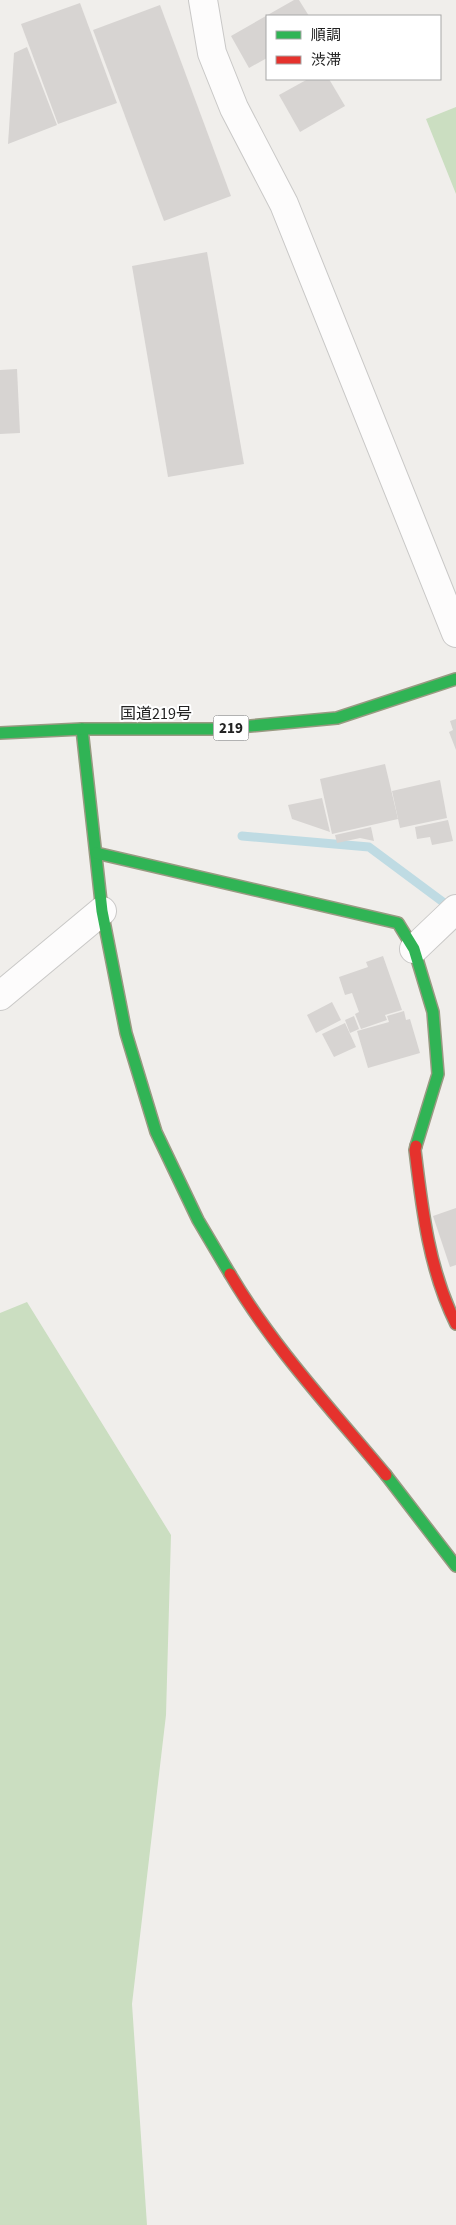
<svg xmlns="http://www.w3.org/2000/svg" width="456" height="2225" font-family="'Source Sans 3','Noto Sans JP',sans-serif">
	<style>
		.forest { fill: #cbdec1 }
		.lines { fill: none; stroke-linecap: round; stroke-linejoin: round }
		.stream { stroke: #bfdbe3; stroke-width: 9 }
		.building { fill: #d7d4d2 }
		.street-casing { stroke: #c9c8c7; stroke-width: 30 }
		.fast-casing { stroke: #999a82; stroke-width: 14 }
		.jam-casing { stroke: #999a82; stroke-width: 14 }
		.street { stroke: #fdfcfc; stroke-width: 28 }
		.fast { stroke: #30b455; stroke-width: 11 }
		.jam { stroke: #e5322d; stroke-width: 11 }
		.labels { text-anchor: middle; stroke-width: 4; stroke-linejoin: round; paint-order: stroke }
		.shield { fill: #fff; stroke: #646464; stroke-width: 1 }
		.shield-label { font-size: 15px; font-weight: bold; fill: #222 }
		.street-label { font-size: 16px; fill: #222; stroke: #fff }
	</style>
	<rect width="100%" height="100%" fill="#f0eeeb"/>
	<g class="forest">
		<polygon points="456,107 456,194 426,119"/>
		<polygon points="27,1302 171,1535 166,1715 132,2004 147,2225 0,2225 0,1313"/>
	</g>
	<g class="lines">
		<polyline class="stream" points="242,836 369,847 447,905"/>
	</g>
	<g class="building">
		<polygon points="294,0 299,0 309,16 267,16 267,58 249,68 231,36"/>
		<polygon points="80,3 117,103 58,124 21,24"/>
		<polygon points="160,5 231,196 164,221 93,30"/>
		<polygon points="27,47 57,125 8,144 14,53"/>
		<polygon points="308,79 329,79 345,106 300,132 279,95"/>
		<polygon points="207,252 244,464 168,477 132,266"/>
		<polygon points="17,369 20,433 0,434 0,370"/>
		<polygon points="456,719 456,750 449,732 453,730 450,721"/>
		<polygon points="385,764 398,819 332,834 320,779"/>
		<polygon points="440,780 447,818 400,828 392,791"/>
		<polygon points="322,798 330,832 292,819 288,805"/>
		<polygon points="448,820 453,841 432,845 430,837 417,839 415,827"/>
		<polygon points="371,827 374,841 360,838 337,843 335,835"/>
		<polygon points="383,956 402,1010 385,1015 387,1020 361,1029 355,1014 359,1012 352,993 345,995 339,977 368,967 366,962"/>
		<polygon points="332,1002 341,1020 316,1033 307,1015"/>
		<polygon points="404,1011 406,1020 410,1019 420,1053 368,1068 357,1031 389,1022 387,1016"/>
		<polygon points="354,1016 359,1029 350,1033 345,1020"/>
		<polygon points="345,1023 356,1047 334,1057 322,1034"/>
		<polygon points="456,1208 456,1265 450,1267 433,1216"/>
	</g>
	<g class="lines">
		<defs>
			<g id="street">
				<polyline points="203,0 212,53 234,108 284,204 456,633"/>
				<polyline points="414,949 456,909"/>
				<polyline points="0,996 102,911"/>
			</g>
			<g id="fast">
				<polyline points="82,729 102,911 126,1033 156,1132 198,1220 230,1274"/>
				<polyline points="0,733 82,729 217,729 337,718 456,679"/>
				<polyline points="96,853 398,923 414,949 433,1012 438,1074 416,1146"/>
				<polyline points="386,1475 456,1566"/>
			</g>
			<g id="jam">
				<path d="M416 1146 415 1150C422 1209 429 1270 456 1324"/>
				<path d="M230 1274C273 1347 332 1410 386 1475"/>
			</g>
		</defs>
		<use href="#street" class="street-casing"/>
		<use href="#fast" class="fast-casing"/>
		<use href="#jam" class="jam-casing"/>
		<use href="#street" class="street"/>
		<use href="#fast" class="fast"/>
		<use href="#jam" class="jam"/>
	</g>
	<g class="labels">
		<rect class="shield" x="213.5" y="715.5" width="35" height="25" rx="4"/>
		<g class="shield-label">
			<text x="231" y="733">219</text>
		</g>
		<g class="street-label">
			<text x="156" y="719">国道219号</text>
		</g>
	</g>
	<rect x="266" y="15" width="175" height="65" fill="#ffffff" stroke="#a7a7a7"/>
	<rect x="276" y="31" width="25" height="8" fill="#30b455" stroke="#a7a7a7"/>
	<text x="311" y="40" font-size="15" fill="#222222">順調</text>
	<rect x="276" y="56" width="25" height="8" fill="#e5322d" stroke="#a7a7a7"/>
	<text x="311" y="65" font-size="15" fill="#222222">渋滞</text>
</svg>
